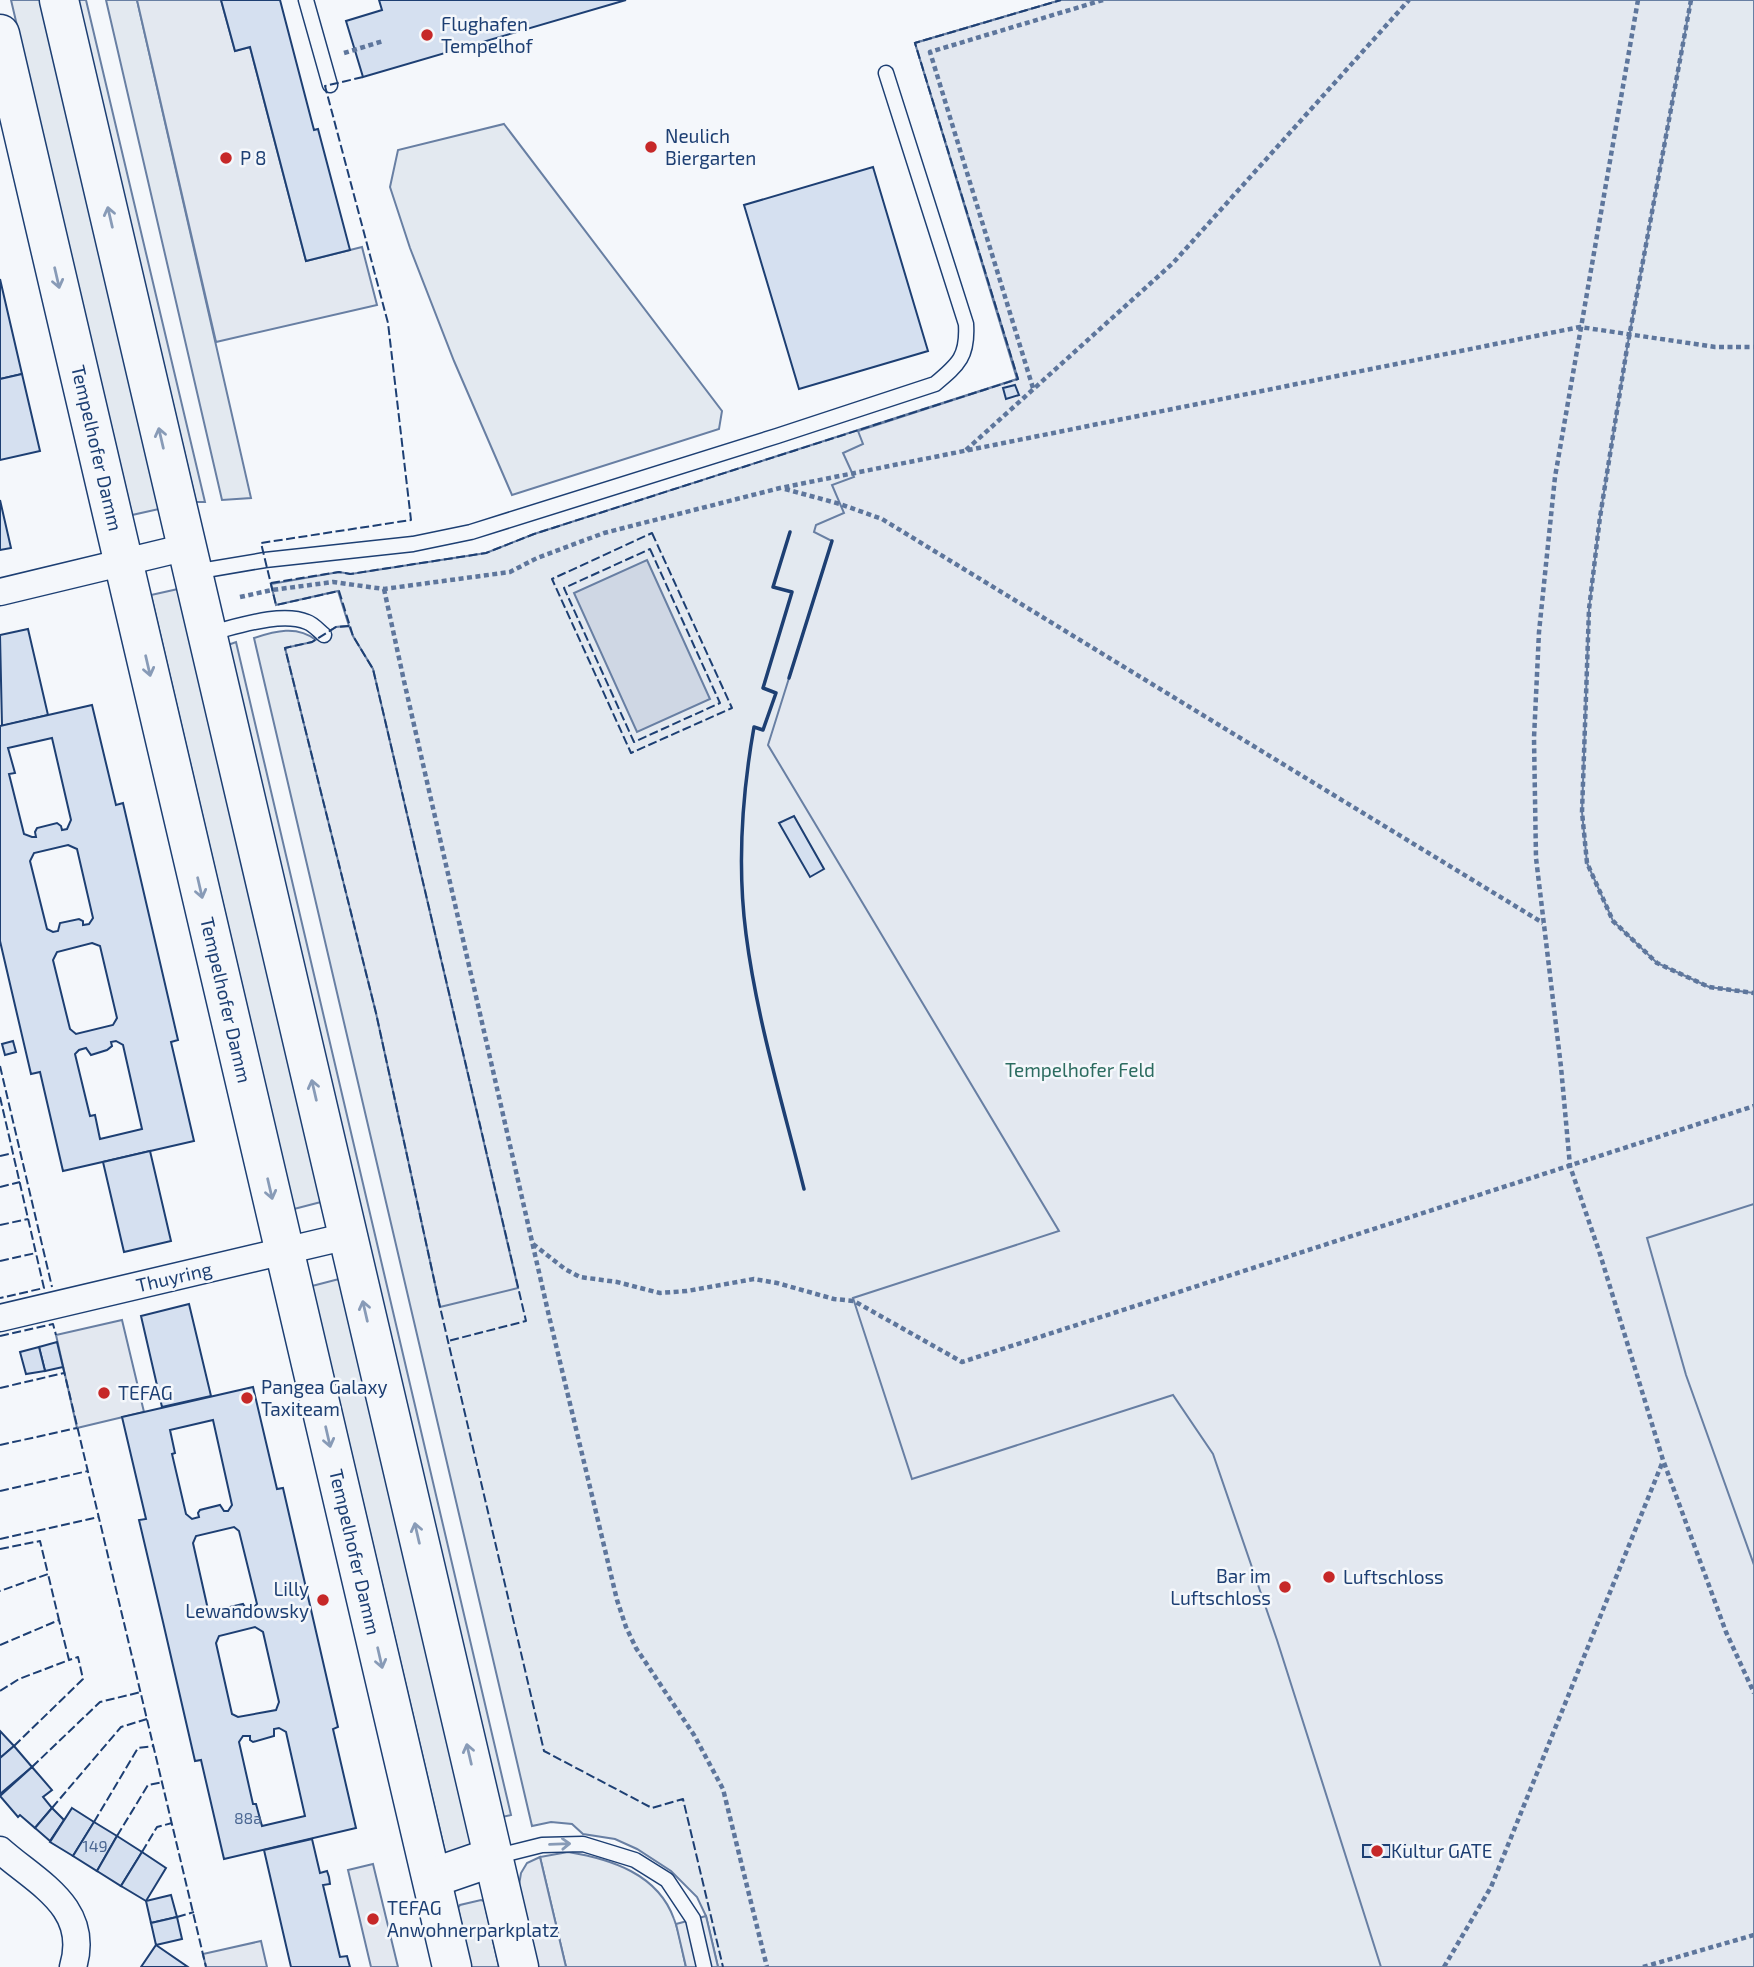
<svg xmlns="http://www.w3.org/2000/svg" width="1754" height="1967" font-family="'Exo 2',sans-serif">
	<style>
		.green { fill: #e3e9f0; stroke: #687fa3; stroke-width: 2 }
		.parking { fill: #e3e8f0; stroke: #687fa3; stroke-width: 2 }
		.water { fill: #cfd7e4; stroke: #687fa3; stroke-width: 2 }
		.building { fill: #d5e0f0; stroke: #1d3f73; stroke-width: 2; fill-rule: evenodd }
		.lines { fill: none; stroke-linecap: round; stroke-linejoin: round }
		.lane-casing { stroke: #1d3f73; stroke-width: 17 }
		.street-casing { stroke: #1d3f73; stroke-width: 29 }
		.primary-casing { stroke: #1d3f73; stroke-width: 41 }
		.path { stroke: #5e769c; stroke-width: 4.5; stroke-dasharray: 5 3.5; stroke-linecap: butt }
		.lane { stroke: #f4f7fb; stroke-width: 14 }
		.street { stroke: #f4f7fb; stroke-width: 26 }
		.primary { stroke: #f4f7fb; stroke-width: 38 }
		.fence { stroke: #1d3f73; stroke-width: 2; stroke-dasharray: 9 3.5; stroke-linecap: butt }
		.wall { stroke: #1d3f73; stroke-width: 3.5 }
		.oneway { stroke: #889bb7 }
		.poi-dot { fill: #c62828; stroke: #f4f7fb; stroke-width: 2.5 }
		.labels { text-anchor: middle; stroke-width: 5; stroke-linejoin: round; paint-order: stroke }
		.number-label { font-size: 16px; fill: #4b6792 }
		.poi-label { font-size: 19px; fill: #1d3f73; stroke: #f4f7fb; text-anchor: start }
		.street-label { font-size: 19px; fill: #1d3f73; stroke: #f4f7fb }
		.park-label { font-size: 19px; fill: #2c6c60; stroke: #f4f7fb }
	</style>
	<rect width="100%" height="100%" fill="#f4f7fb"/>
	<g class="green">
		<polygon points="11,0 40,0 159,509 132,515"/>
		<polygon points="78,0 86,0 205,502 196,502"/>
		<polygon points="106,0 137,0 251,498 222,500"/>
		<path d="M1061 0H1754V1967H718L706 1916 697 1897 671 1871 637 1849 615 1839 583 1834 572 1824 551 1822 532 1826 254 638C275 631 297 625 316 640L336 627 349 626 338 591 276 605 271 584 339 572 351 574 486 553 534 534 1017 379 915 43Z"/>
		<polygon points="504,124 722,411 719,429 512,495 454,361 410,248 390,187 398,150"/>
		<polygon points="178,589 321,1202 294,1209 151,595"/>
		<polygon points="236,642 511,1815 502,1817 228,645"/>
		<polygon points="339,1279 473,1851 446,1856 312,1286"/>
		<path d="M568 1852C611 1859 658 1874 674 1919 680 1934 682 1951 686 1967H566L540 1857Z"/>
		<polygon points="481,1900 484,1901 499,1967 471,1967 458,1908 460,1905"/>
	</g>
	<g class="parking">
		<polygon points="137,0 221,0 235,51 250,47 306,261 362,247 377,305 216,342"/>
		<polygon points="1061,0 1691,0 1627,348 1600,517 1589,609 1582,812 1587,863 1613,921 1657,963 1709,987 1754,993 1754,1204 1647,1238 1686,1375 1754,1565 1754,1967 1381,1967 1277,1640 1213,1454 1173,1395 912,1479 853,1298 1059,1231 768,745 832,541 814,532 816,525 844,513 832,485 854,477 843,453 863,444 858,431 1018,379 915,43"/>
		<polygon points="349,626 353,636 373,669 518,1288 440,1307 376,1013 285,648 312,642 336,627"/>
		<polygon points="122,1320 144,1412 77,1428 56,1335"/>
		<polygon points="540,1857 566,1967 538,1967 519,1885 521,1873 527,1863"/>
		<polygon points="373,1864 398,1967 371,1967 348,1870"/>
		<polygon points="706,1916 718,1967 686,1967 676,1924"/>
		<polygon points="261,1941 267,1967 206,1967 203,1954"/>
	</g>
	<polygon class="water" points="647,560 710,699 637,732 574,593"/>
	<g class="building">
		<polygon points="221,0 280,0 314,130 318,129 350,250 306,261 250,47 235,51"/>
		<polygon points="379,0 626,0 363,77 346,21 382,10"/>
		<polygon points="873,167 928,351 799,389 744,205"/>
		<polygon points="0,279 22,374 0,379"/>
		<polygon points="22,374 40,451 0,460 0,379"/>
		<polygon points="1015,385 1019,395 1006,399 1003,388"/>
		<polygon points="0,500 11,548 0,550"/>
		<polygon points="28,629 48,715 2,726 0,635"/>
		<path d="M92 705 116 805 123 803 178 1040 171 1042 194 1141 63 1171 40 1072 31 1074 0 941V726ZM52 738 71 820 67 829 62 830 61 826 57 823 37 828 35 832 36 837H32L24 834 9 774 15 773 8 748ZM68 845 77 849 93 918 89 924 83 925V921L79 919 60 923 58 931 53 932 47 929 30 861 34 853ZM92 943 100 946 117 1018 113 1025 76 1034 70 1029 53 960 57 952ZM116 1041 123 1045 142 1129 100 1139 95 1115 90 1116 75 1054 79 1050 86 1048 91 1055 107 1050 112 1046 111 1042Z"/>
		<polygon points="794,816 824,869 810,877 779,823"/>
		<polygon points="13,1041 16,1052 5,1055 2,1044"/>
		<polygon points="150,1151 171,1241 124,1252 103,1162"/>
		<polygon points="189,1304 211,1396 162,1407 141,1316"/>
		<polygon points="57,1342 63,1367 45,1371 39,1347"/>
		<polygon points="39,1347 45,1371 26,1374 20,1352"/>
		<path d="M253 1387 277 1489 283 1488 338 1727 333 1729 356 1828 224 1859 201 1760 195 1761 163 1622 139 1520 146 1519 122 1417ZM213 1420 232 1505 228 1511H224L220 1505 200 1510 198 1513 199 1517 192 1519 186 1514 172 1454 175 1453 170 1430ZM234 1527 239 1531 257 1604 252 1609 247 1610 243 1604 222 1609 220 1612 222 1617 216 1618 209 1614 193 1543 196 1536ZM255 1627 263 1632 279 1702 276 1710 238 1717 232 1714 216 1643 219 1636ZM279 1728 286 1732 305 1816 262 1826 256 1804H253L239 1742 243 1736H250V1740L253 1742 274 1736V1729Z"/>
		<polygon points="0,1731 14,1746 0,1758"/>
		<polygon points="14,1746 32,1767 0,1794 0,1758"/>
		<polygon points="32,1767 52,1790 43,1797 52,1808 35,1828 20,1815 18,1817 0,1796"/>
		<polygon points="52,1808 64,1820 50,1841 35,1828"/>
		<polygon points="72,1808 94,1822 73,1856 50,1842"/>
		<polygon points="94,1822 117,1836 97,1871 73,1856"/>
		<polygon points="117,1836 142,1852 121,1886 97,1871"/>
		<polygon points="312,1839 320,1873 327,1871 329,1877 330,1884 323,1885 340,1957 347,1956 350,1967 291,1967 264,1850"/>
		<rect x="1363" y="1845" width="27" height="12"/>
		<rect x="1390" y="1845" width="15" height="12"/>
		<polygon points="142,1852 166,1868 146,1901 121,1886"/>
		<polygon points="171,1895 177,1917 151,1923 146,1901"/>
		<polygon points="177,1917 182,1939 156,1945 151,1923"/>
		<polygon points="156,1945 188,1967 141,1967"/>
	</g>
	<g class="lines">
		<defs>
			<g id="lane">
				<polyline points="306,0 330,85"/>
				<path d="M194 572 265 560 413 544 471 532 777 436 935 384C959 364 968 356 966 324L886 73"/>
				<path d="M210 633C236 627 281 611 307 622 313 624 318 630 324 635"/>
				<polyline points="494,1857 542,1845 583,1844 635,1860 667,1880 693,1919 704,1967"/>
			</g>
			<g id="street">
				<polyline points="0,592 187,547"/>
				<polyline points="0,1318 348,1236"/>
				<path d="M0 1850C37 1883 91 1907 73 1967"/>
			</g>
			<g id="primary">
				<polyline points="59,0 519,1967"/>
				<polyline points="0,34 452,1967"/>
				<polyline points="432,1878 493,1857"/>
			</g>
		</defs>
		<use href="#lane" class="lane-casing"/>
		<use href="#street" class="street-casing"/>
		<use href="#primary" class="primary-casing"/>
		<g class="path">
			<polyline points="1638,0 1555,477 1539,632 1534,738 1536,858 1561,1067 1570,1166 1600,1254 1663,1460 1726,1632 1754,1693"/>
			<polyline points="1691,0 1627,348 1600,517 1589,609 1582,812 1587,863 1613,921 1657,963 1709,987 1754,993"/>
			<polyline points="344,53 383,41"/>
			<polyline points="1033,388 930,52 1103,0"/>
			<polyline points="966,450 1173,263 1409,0"/>
			<polyline points="785,489 840,504 882,519 1543,923"/>
			<polyline points="384,589 404,681 549,1316 617,1600 626,1627 636,1648 694,1735 723,1789 767,1967"/>
			<polyline points="240,597 272,590 333,582 384,589 510,572 537,558 604,533 780,488 1580,327 1715,347 1754,347"/>
			<polyline points="533,1244 565,1269 580,1277 617,1282 660,1293 687,1291 754,1279 777,1283 834,1299 854,1301 962,1362 1754,1106"/>
			<polyline points="1444,1967 1491,1887 1663,1461"/>
			<polyline points="1643,1967 1754,1935"/>
		</g>
		<use href="#lane" class="lane"/>
		<use href="#street" class="street"/>
		<use href="#primary" class="primary"/>
		<g class="fence">
			<polyline points="363,77 325,86 388,323 411,520 261,543 276,605 339,591 353,636 373,669 526,1321 448,1341"/>
			<polygon points="652,533 732,708 631,753 552,579"/>
			<polygon points="650,549 720,703 634,742 564,588"/>
			<polyline points="271,583 339,572 350,574 486,553 534,534 1018,379 915,43 1061,0"/>
			<polyline points="349,626 336,627 312,642 285,648 376,1013 440,1307 544,1751 652,1808 683,1799 723,1967"/>
			<polyline points="0,1066 52,1287"/>
			<polyline points="0,1097 44,1288 0,1298"/>
			<polyline points="0,1156 13,1153"/>
			<polyline points="0,1187 20,1182"/>
			<polyline points="0,1225 28,1219"/>
			<polyline points="0,1261 36,1253"/>
			<polyline points="0,1336 53,1324 56,1335"/>
			<polyline points="63,1367 206,1967"/>
			<polyline points="0,1388 64,1373"/>
			<polyline points="0,1445 77,1428"/>
			<polyline points="0,1491 88,1471"/>
			<polyline points="0,1539 99,1517"/>
			<polyline points="0,1549 40,1541 48,1574 0,1591"/>
			<polyline points="0,1645 59,1620 48,1574"/>
			<polyline points="0,1691 19,1679 69,1660 59,1620"/>
			<polyline points="14,1746 83,1679 78,1657 69,1660"/>
			<polyline points="32,1767 100,1702 141,1692"/>
			<polyline points="52,1808 121,1727 147,1719"/>
			<polyline points="94,1822 138,1748 154,1746"/>
			<polyline points="117,1836 148,1785 163,1782"/>
			<polyline points="142,1852 157,1827 172,1823"/>
			<polyline points="177,1917 194,1912"/>
		</g>
		<g class="wall">
			<path d="M790 532 773 587 792 592 763 688 776 693 763 730 754 727C742 795 737 865 746 934 757 1020 783 1105 804 1189"/>
			<polyline points="789,678 832,541"/>
		</g>
	</g>
	<defs><path id="oneway-shaft" d="M-6 0H5M1.5-3L5.5 0L1.5 3" fill="none" stroke-width="1.6" stroke-linecap="round" stroke-linejoin="round" transform="scale(1.75)"/></defs>
	<g class="oneway">
		<use href="#oneway-shaft" transform="translate(110 217) rotate(-103)"/>
		<use href="#oneway-shaft" transform="translate(57 278) rotate(77)"/>
		<use href="#oneway-shaft" transform="translate(161 438) rotate(-103)"/>
		<use href="#oneway-shaft" transform="translate(148 666) rotate(77)"/>
		<use href="#oneway-shaft" transform="translate(200 888) rotate(77)"/>
		<use href="#oneway-shaft" transform="translate(314 1090) rotate(-103)"/>
		<use href="#oneway-shaft" transform="translate(270 1189) rotate(77)"/>
		<use href="#oneway-shaft" transform="translate(365 1311) rotate(-103)"/>
		<use href="#oneway-shaft" transform="translate(328 1437) rotate(77)"/>
		<use href="#oneway-shaft" transform="translate(417 1533) rotate(-103)"/>
		<use href="#oneway-shaft" transform="translate(380 1658) rotate(77)"/>
		<use href="#oneway-shaft" transform="translate(469 1754) rotate(-103)"/>
		<use href="#oneway-shaft" transform="translate(560 1844) rotate(-2)"/>
	</g>
	<g class="poi-dot">
		<circle cx="427" cy="35" r="7"/>
		<circle cx="651" cy="147" r="7"/>
		<circle cx="226" cy="158" r="7"/>
		<circle cx="104" cy="1393" r="7"/>
		<circle cx="247" cy="1398" r="7"/>
		<circle cx="1329" cy="1577" r="7"/>
		<circle cx="1285" cy="1587" r="7"/>
		<circle cx="323" cy="1600" r="7"/>
		<circle cx="1377" cy="1851" r="7"/>
		<circle cx="373" cy="1919" r="7"/>
	</g>
	<g class="labels">
		<g class="number-label">
			<text x="248" y="1824">88a</text>
			<text x="95" y="1852">149</text>
		</g>
		<g class="poi-label">
			<text x="441" y="31">Flughafen<tspan x="441" dy="22">Tempelhof</tspan></text>
			<text x="665" y="143">Neulich<tspan x="665" dy="22">Biergarten</tspan></text>
			<text x="240" y="165">P 8</text>
			<text x="261" y="1394">Pangea Galaxy<tspan x="261" dy="22">Taxiteam</tspan></text>
			<text x="118" y="1400">TEFAG</text>
			<text x="1271" y="1583" text-anchor="end">Bar im<tspan x="1271" dy="22">Luftschloss</tspan></text>
			<text x="1343" y="1584">Luftschloss</text>
			<text x="309" y="1596" text-anchor="end">Lilly<tspan x="309" dy="22">Lewandowsky</tspan></text>
			<text x="1391" y="1858">Kultur GATE</text>
			<text x="387" y="1915">TEFAG<tspan x="387" dy="22">Anwohnerparkplatz</tspan></text>
		</g>
		<g class="street-label">
			<text transform="translate(97 448) rotate(77)" y="7">Tempelhofer Damm</text>
			<text transform="translate(226 1000) rotate(77)" y="7">Tempelhofer Damm</text>
			<text transform="translate(174 1277) rotate(-13)" y="7">Thuyring</text>
			<text transform="translate(355 1552) rotate(77)" y="7">Tempelhofer Damm</text>
		</g>
		<g class="park-label">
			<text x="1080" y="1077">Tempelhofer Feld</text>
		</g>
	</g>
</svg>
